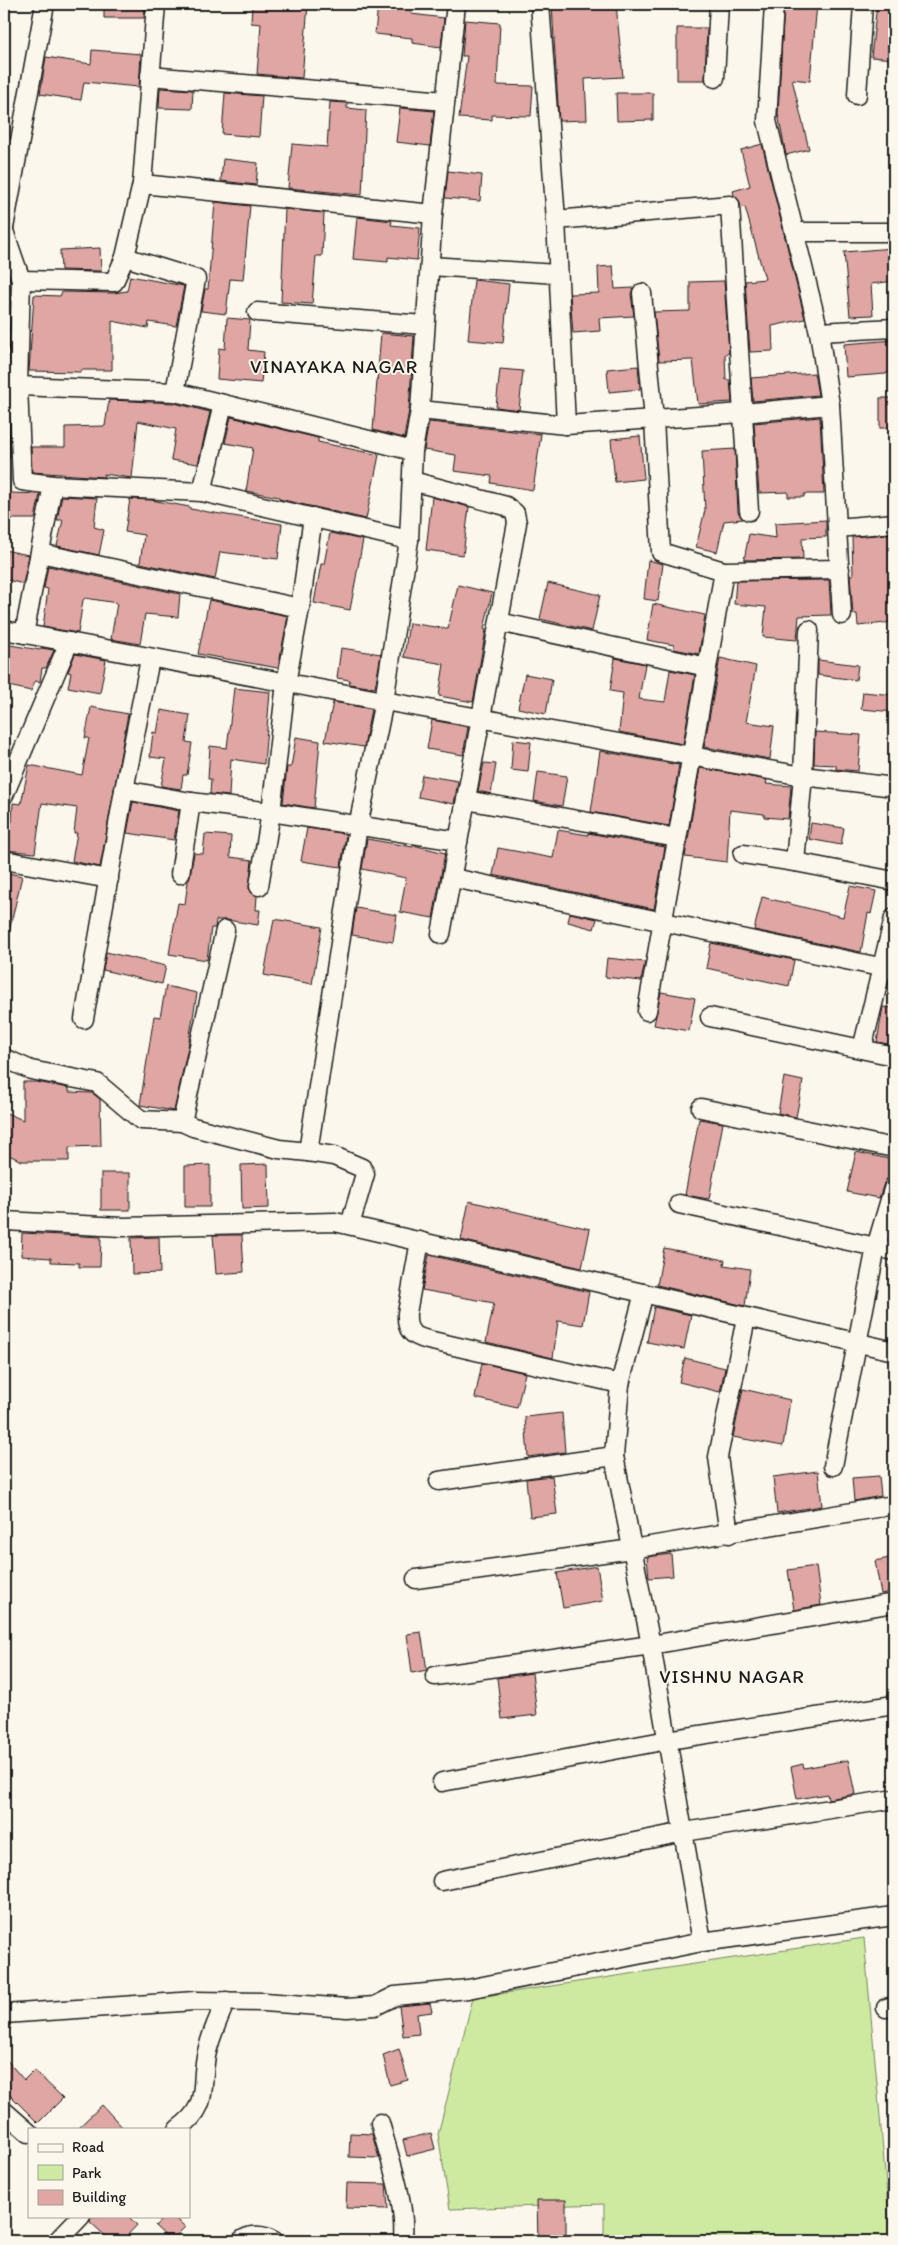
<svg xmlns="http://www.w3.org/2000/svg" width="898" height="2245" font-family="Itim,sans-serif">
	<style>
		.green { fill: #ceeaa1; stroke: #75835e }
		.building { fill: #e0a6a3; stroke: #1c1c1c }
		.lines { fill: none; stroke-linecap: round; stroke-linejoin: round }
		.minor-casing { stroke: #1c1c1c; stroke-width: 21 }
		.minor { stroke: #fbf7ec; stroke-width: 18 }
		.labels { text-anchor: middle; stroke-width: 4; stroke-linejoin: round; paint-order: stroke }
		.neighbourhood-label { font-size: 19px; letter-spacing: 1px; fill: #1c1c1c; stroke: #fbf7ec }
	</style>
	<rect width="100%" height="100%" fill="#fbf7ec"/>
	<filter id="ink" filterUnits="userSpaceOnUse"><feTurbulence type="fractalNoise" baseFrequency=".02" numOctaves="2"/><feDisplacementMap in="SourceGraphic" scale="10" xChannelSelector="R" yChannelSelector="G"/><feConvolveMatrix kernelMatrix="1 2 1 2 8 2 1 2 1" color-interpolation-filters="sRGB"/></filter>
	<g filter="url(#ink)">
		<polygon class="green" points="864,1938 891,2240 604,2241 604,2204 450,2209 438,2134 473,1998"/>
		<g class="building">
			<polygon points="104,4 145,4 144,18 104,18"/>
			<polygon points="252,4 308,4 302,78 257,74 261,24 251,23"/>
			<polygon points="378,4 412,4 411,14 444,18 441,47 412,43 412,38 375,34"/>
			<polygon points="616,4 623,77 585,79 587,120 559,121 552,5"/>
			<polygon points="784,4 817,4 810,81 792,79 809,149 786,155 778,114"/>
			<polygon points="877,4 894,4 894,59 871,57"/>
			<polygon points="465,20 500,23 497,85 533,86 531,116 492,115 492,120 459,118 467,56 462,56"/>
			<polygon points="677,28 707,28 705,80 677,80"/>
			<polygon points="92,50 141,54 139,87 84,82 81,100 40,94 46,57 91,64"/>
			<polygon points="160,88 193,90 192,109 159,108"/>
			<polygon points="225,93 262,96 259,137 222,134"/>
			<polygon points="616,93 653,93 653,120 617,121"/>
			<polygon points="330,102 347,103 347,108 366,110 362,195 288,188 292,144 327,147"/>
			<polygon points="400,108 434,111 430,146 396,142"/>
			<polygon points="762,144 805,319 772,326 773,351 750,352 745,281 765,279 745,207 741,208 739,200 734,195 733,191 750,186 741,150"/>
			<polygon points="223,159 258,163 256,185 221,181"/>
			<polygon points="448,171 482,175 480,201 445,198"/>
			<polygon points="215,202 250,206 243,280 230,279 226,314 201,311 205,289 208,289"/>
			<polygon points="285,209 324,213 322,256 316,256 312,304 281,302"/>
			<polygon points="357,217 392,221 391,225 420,228 417,260 388,257 388,262 353,259"/>
			<polygon points="100,248 101,271 61,270 60,250"/>
			<polygon points="893,248 894,281 871,284 873,315 850,316 844,252"/>
			<polygon points="613,266 615,289 633,288 631,294 634,316 599,318 600,331 573,333 570,294 599,293 598,267"/>
			<polygon points="130,276 184,286 176,326 149,322 148,328 112,321 112,370 81,370 81,372 29,371 34,295 60,296 62,292 114,293 127,291"/>
			<polygon points="474,280 509,284 503,343 468,340"/>
			<polygon points="724,281 729,353 725,354 726,380 730,380 732,402 698,404 693,360 659,361 654,312 690,311 690,282"/>
			<polygon points="227,318 250,320 248,350 264,352 261,383 217,379 219,348 225,349"/>
			<polygon points="4,326 9,326 8,371 4,370"/>
			<polygon points="381,333 414,336 409,410 404,438 373,430"/>
			<polygon points="894,340 894,372 886,373 886,374 846,377 844,344"/>
			<polygon points="638,366 640,389 609,392 607,369"/>
			<polygon points="500,369 523,371 519,410 496,407"/>
			<polygon points="814,373 818,395 753,401 751,378"/>
			<rect x="880" y="398" width="14" height="30"/>
			<polygon points="109,400 174,403 210,412 198,464 171,460 176,429 138,421 132,478 104,474 104,477 32,472 31,447 65,447 65,427 105,426"/>
			<polygon points="4,415 9,415 10,458 4,459"/>
			<polygon points="231,417 318,438 318,442 379,455 366,519 279,499 279,497 246,491 253,448 225,443"/>
			<polygon points="820,417 824,494 804,494 804,497 788,497 788,492 759,493 754,423"/>
			<polygon points="429,422 541,434 533,490 491,483 492,476 454,471 456,455 424,450"/>
			<polygon points="640,436 644,479 615,482 611,439"/>
			<polygon points="735,449 738,512 743,519 724,521 717,552 696,547 705,510 702,451"/>
			<polygon points="10,493 40,494 35,519 9,519"/>
			<polygon points="62,496 97,498 94,527 104,530 99,555 57,546 63,520 57,520"/>
			<polygon points="432,497 469,507 463,555 426,550"/>
			<polygon points="130,499 151,500 190,507 190,509 282,524 278,559 220,552 215,579 140,563 144,535 125,532"/>
			<polygon points="826,520 826,537 802,538 803,559 744,560 749,534 776,538 775,523"/>
			<polygon points="330,533 363,540 350,610 314,603 321,564 324,564"/>
			<polygon points="888,534 892,536 891,591 894,590 894,622 858,626 857,614 853,614 850,575 853,575 852,537"/>
			<polygon points="4,550 29,555 23,584 4,579"/>
			<polygon points="648,560 663,564 658,601 644,599"/>
			<polygon points="48,566 180,594 178,617 145,614 140,644 111,639 117,603 85,598 83,600 78,633 43,627 48,589 44,588"/>
			<polygon points="829,580 831,615 799,616 797,640 763,637 766,607 734,604 736,581"/>
			<polygon points="548,583 600,595 592,631 540,619"/>
			<polygon points="458,585 492,593 484,629 486,630 473,702 439,696 444,664 404,657 409,623 448,629"/>
			<polygon points="209,600 288,616 278,668 198,654"/>
			<polygon points="653,604 705,615 699,654 674,649 674,645 647,640"/>
			<polygon points="4,644 40,650 41,648 54,650 46,668 42,668 40,682 35,681 31,691 4,685"/>
			<polygon points="341,648 381,654 375,688 349,684 350,680 337,678"/>
			<polygon points="75,654 106,660 100,693 68,687 71,673 68,672"/>
			<polygon points="615,658 645,664 639,699 665,702 670,670 695,675 683,744 619,732 623,693 610,691"/>
			<polygon points="720,658 756,666 746,722 774,726 770,759 704,747"/>
			<polygon points="818,660 858,665 856,680 818,675"/>
			<polygon points="525,674 552,679 546,714 518,708"/>
			<polygon points="234,688 270,692 264,764 231,759 229,796 210,794 211,779 208,779 210,746 227,748"/>
			<polygon points="863,692 894,695 894,712 861,709"/>
			<polygon points="333,702 371,709 364,747 325,741"/>
			<polygon points="91,707 128,714 100,867 72,861 77,833 74,833 77,808 42,803 35,853 4,850 4,821 12,822 13,803 21,804 29,765 82,775 89,738 85,738"/>
			<polygon points="161,710 190,715 186,742 192,743 187,775 183,775 181,789 161,786 166,759 150,757 153,732 157,733"/>
			<polygon points="432,720 468,727 463,755 427,749"/>
			<polygon points="815,732 861,735 858,771 836,769 836,765 814,764"/>
			<polygon points="296,737 320,741 314,808 283,803 287,767 291,767"/>
			<polygon points="513,740 531,742 528,772 511,770"/>
			<polygon points="600,751 679,765 669,826 591,812"/>
			<polygon points="484,763 496,764 491,794 478,791"/>
			<polygon points="700,768 767,780 766,784 791,786 788,819 764,817 764,814 730,810 727,862 685,857"/>
			<polygon points="538,772 567,776 562,806 534,801"/>
			<polygon points="422,775 458,781 454,804 418,797"/>
			<polygon points="133,802 179,811 174,840 127,833"/>
			<polygon points="811,823 844,828 841,845 809,839"/>
			<polygon points="307,828 346,834 341,867 301,861"/>
			<polygon points="558,830 588,835 588,833 665,847 654,909 493,875 498,848 553,858"/>
			<polygon points="205,834 231,836 230,857 252,860 249,889 257,896 256,910 260,910 258,925 227,920 216,920 215,928 211,928 207,960 169,954 178,903 185,904 188,881 190,876 194,853 203,854"/>
			<polygon points="367,839 413,847 413,845 445,853 433,918 400,912 406,878 362,869"/>
			<polygon points="4,872 22,876 9,932 4,931"/>
			<polygon points="850,886 876,891 871,914 868,913 861,952 754,930 762,897 843,917"/>
			<polygon points="356,908 397,915 393,942 352,935"/>
			<polygon points="570,913 597,919 594,929 568,922"/>
			<polygon points="274,919 322,927 312,984 264,975"/>
			<polygon points="711,943 794,960 789,986 706,968"/>
			<polygon points="106,952 166,966 162,984 103,970"/>
			<polygon points="607,958 645,962 641,981 605,977"/>
			<polygon points="166,986 197,993 188,1047 174,1111 140,1105 154,1016 160,1017"/>
			<polygon points="661,992 695,998 689,1031 654,1025"/>
			<polygon points="883,1007 894,1008 894,1045 877,1042"/>
			<polygon points="784,1077 803,1081 796,1117 778,1113"/>
			<polygon points="23,1082 36,1082 69,1088 69,1092 92,1093 100,1099 101,1146 69,1147 69,1161 22,1161 4,1153 4,1112 23,1120"/>
			<polygon points="699,1119 723,1123 709,1199 685,1195"/>
			<polygon points="856,1152 894,1160 892,1176 884,1183 879,1198 847,1192"/>
			<polygon points="268,1164 269,1208 242,1209 241,1165"/>
			<polygon points="210,1165 210,1207 185,1207 185,1166"/>
			<rect x="101" y="1173" width="29" height="37"/>
			<polygon points="469,1201 590,1229 582,1268 461,1240"/>
			<polygon points="22,1233 101,1237 100,1267 79,1267 79,1263 51,1262 51,1258 21,1256"/>
			<polygon points="213,1235 242,1235 244,1272 216,1274"/>
			<polygon points="159,1237 160,1273 132,1274 131,1238"/>
			<polygon points="664,1248 725,1260 724,1265 750,1269 745,1306 657,1285"/>
			<polygon points="429,1255 589,1292 583,1325 558,1321 553,1358 486,1342 494,1303 422,1290"/>
			<polygon points="654,1307 691,1315 684,1349 647,1342"/>
			<polygon points="685,1358 725,1368 720,1392 679,1382"/>
			<polygon points="482,1363 525,1373 517,1408 475,1398"/>
			<polygon points="743,1389 790,1400 783,1446 733,1437"/>
			<polygon points="562,1413 565,1452 528,1457 525,1417"/>
			<polygon points="818,1471 822,1506 777,1513 773,1477"/>
			<polygon points="552,1476 557,1514 530,1517 526,1479"/>
			<polygon points="879,1476 881,1496 854,1501 852,1478"/>
			<polygon points="671,1554 673,1576 649,1578 647,1557"/>
			<polygon points="894,1557 894,1591 881,1594 875,1561"/>
			<polygon points="597,1566 603,1601 563,1608 557,1573"/>
			<polygon points="816,1566 821,1605 794,1610 788,1570"/>
			<polygon points="421,1632 427,1670 412,1673 407,1634"/>
			<polygon points="532,1673 537,1715 502,1719 497,1678"/>
			<polygon points="848,1760 855,1794 828,1799 827,1794 797,1799 791,1767 803,1764 804,1768"/>
			<polygon points="430,2003 432,2012 417,2014 419,2034 403,2036 399,2006"/>
			<polygon points="399,2049 408,2080 390,2085 383,2055"/>
			<polygon points="4,2057 24,2080 34,2070 63,2098 38,2123 4,2089"/>
			<polygon points="102,2105 124,2129 77,2129"/>
			<polygon points="350,2133 372,2134 379,2158 349,2157"/>
			<polygon points="431,2133 435,2149 407,2156 403,2140"/>
			<polygon points="347,2183 386,2184 388,2209 346,2208"/>
			<polygon points="537,2200 566,2200 566,2241 538,2241"/>
			<polygon points="91,2216 128,2216 137,2225 122,2241 111,2241 90,2222"/>
			<polygon points="165,2216 174,2216 185,2227 171,2241 155,2226"/>
		</g>
		<g class="lines">
			<defs>
				<g id="minor">
					<polyline points="540,4 556,220 566,425"/>
					<polyline points="774,4 767,121 819,332 830,405 842,615"/>
					<polyline points="150,76 445,101"/>
					<polyline points="715,78 719,4"/>
					<polyline points="857,95 863,4"/>
					<polyline points="4,146 8,177"/>
					<polyline points="142,184 433,214"/>
					<polyline points="556,220 730,205 749,511"/>
					<polyline points="4,228 45,4"/>
					<polyline points="4,231 21,280 18,386 22,481 53,485 202,492 409,540"/>
					<polyline points="795,232 894,232"/>
					<polyline points="125,257 196,279 175,392"/>
					<polyline points="430,266 557,274"/>
					<polyline points="21,280 114,282 125,257 142,184 156,4"/>
					<polyline points="642,293 654,419 661,552 724,571 840,569"/>
					<polyline points="257,312 424,325"/>
					<polyline points="819,332 894,328"/>
					<polyline points="18,386 175,392 413,451"/>
					<polyline points="420,410 566,425 743,413 830,405"/>
					<polyline points="412,481 506,506 515,513 517,523 441,934"/>
					<polyline points="202,492 223,404"/>
					<polyline points="837,528 894,523"/>
					<polyline points="40,553 300,608"/>
					<polyline points="499,622 707,667"/>
					<polyline points="4,630 384,701 803,776 894,787"/>
					<polyline points="24,634 53,485"/>
					<polyline points="124,790 191,802 271,812 458,841"/>
					<polyline points="4,795 69,642"/>
					<polyline points="466,800 677,838"/>
					<polyline points="743,854 795,862 894,881"/>
					<polyline points="4,860 109,879"/>
					<polyline points="795,862 803,776 809,630"/>
					<polyline points="180,874 191,802"/>
					<polyline points="453,878 894,970"/>
					<polyline points="259,886 271,812 286,683 300,608 313,517"/>
					<polyline points="647,1011 724,571"/>
					<polyline points="710,1017 894,1056"/>
					<polyline points="84,1019 124,790 150,659"/>
					<polyline points="862,1049 894,918"/>
					<polyline points="4,1058 31,1070 97,1083 141,1120 182,1122 225,930"/>
					<polyline points="701,1108 894,1148"/>
					<polyline points="182,1122 193,1127 279,1149 308,1152"/>
					<polyline points="679,1204 894,1251"/>
					<polyline points="4,1221 122,1227 335,1222 894,1351"/>
					<polyline points="350,1225 365,1174 362,1168 334,1156 308,1152 358,826 384,701 409,540 413,451 420,410 433,214 456,4"/>
					<path d="M420 1241 407 1313C406 1331 412 1336 428 1340L620 1384"/>
					<polyline points="644,1293 620,1384 614,1456 651,1645 702,1942"/>
					<polyline points="833,1466 876,1247 894,1186"/>
					<polyline points="439,1481 614,1456"/>
					<polyline points="729,1534 718,1457 746,1318"/>
					<polyline points="416,1579 632,1549 894,1505"/>
					<polyline points="435,1676 651,1645 894,1603"/>
					<polyline points="442,1782 668,1740 894,1705"/>
					<polyline points="442,1881 684,1832 894,1799"/>
					<polyline points="886,2008 894,2006"/>
					<polyline points="4,2014 195,2001 264,2002 347,2008 375,2006 395,1996 468,1989 702,1942 894,1916"/>
					<polyline points="4,2111 29,2133"/>
					<path d="M380 2123C390 2161 406 2201 403 2241"/>
					<path d="M178 2129C210 2106 200 2089 206 2056 210 2037 218 2019 226 2001"/>
					<polyline points="57,2241 81,2216"/>
					<path d="M241 2241C250 2233 265 2235 274 2241"/>
				</g>
			</defs>
			<use href="#minor" class="minor-casing"/>
			<use href="#minor" class="minor"/>
		</g>
	</g>
	<g class="labels">
		<g class="neighbourhood-label">
			<text x="334" y="373">VINAYAKA NAGAR</text>
			<text x="732" y="1683">VISHNU NAGAR</text>
		</g>
	</g>
	<rect width="898" height="2245" fill="none" stroke="#fbf7ec" stroke-width="20"/>
	<rect x="10" y="10" width="878" height="2225" fill="none" stroke="#1c1c1c" stroke-width="2" filter="url(#ink)"/>
	<rect x="28" y="2128" width="162" height="90" fill="#fbf7ec" stroke="#a29f99"/>
	<rect x="38" y="2144" width="25" height="8" fill="#fbf7ec" stroke="#a29f99"/>
	<text x="72" y="2152" font-size="15" fill="#1c1c1c">Road</text>
	<rect x="38" y="2165" width="25" height="15" fill="#ceeaa1" stroke="#a29f99"/>
	<text x="72" y="2178" font-size="15" fill="#1c1c1c">Park</text>
	<rect x="38" y="2190" width="25" height="15" fill="#e0a6a3" stroke="#a29f99"/>
	<text x="72" y="2202" font-size="15" fill="#1c1c1c">Building</text>
</svg>
